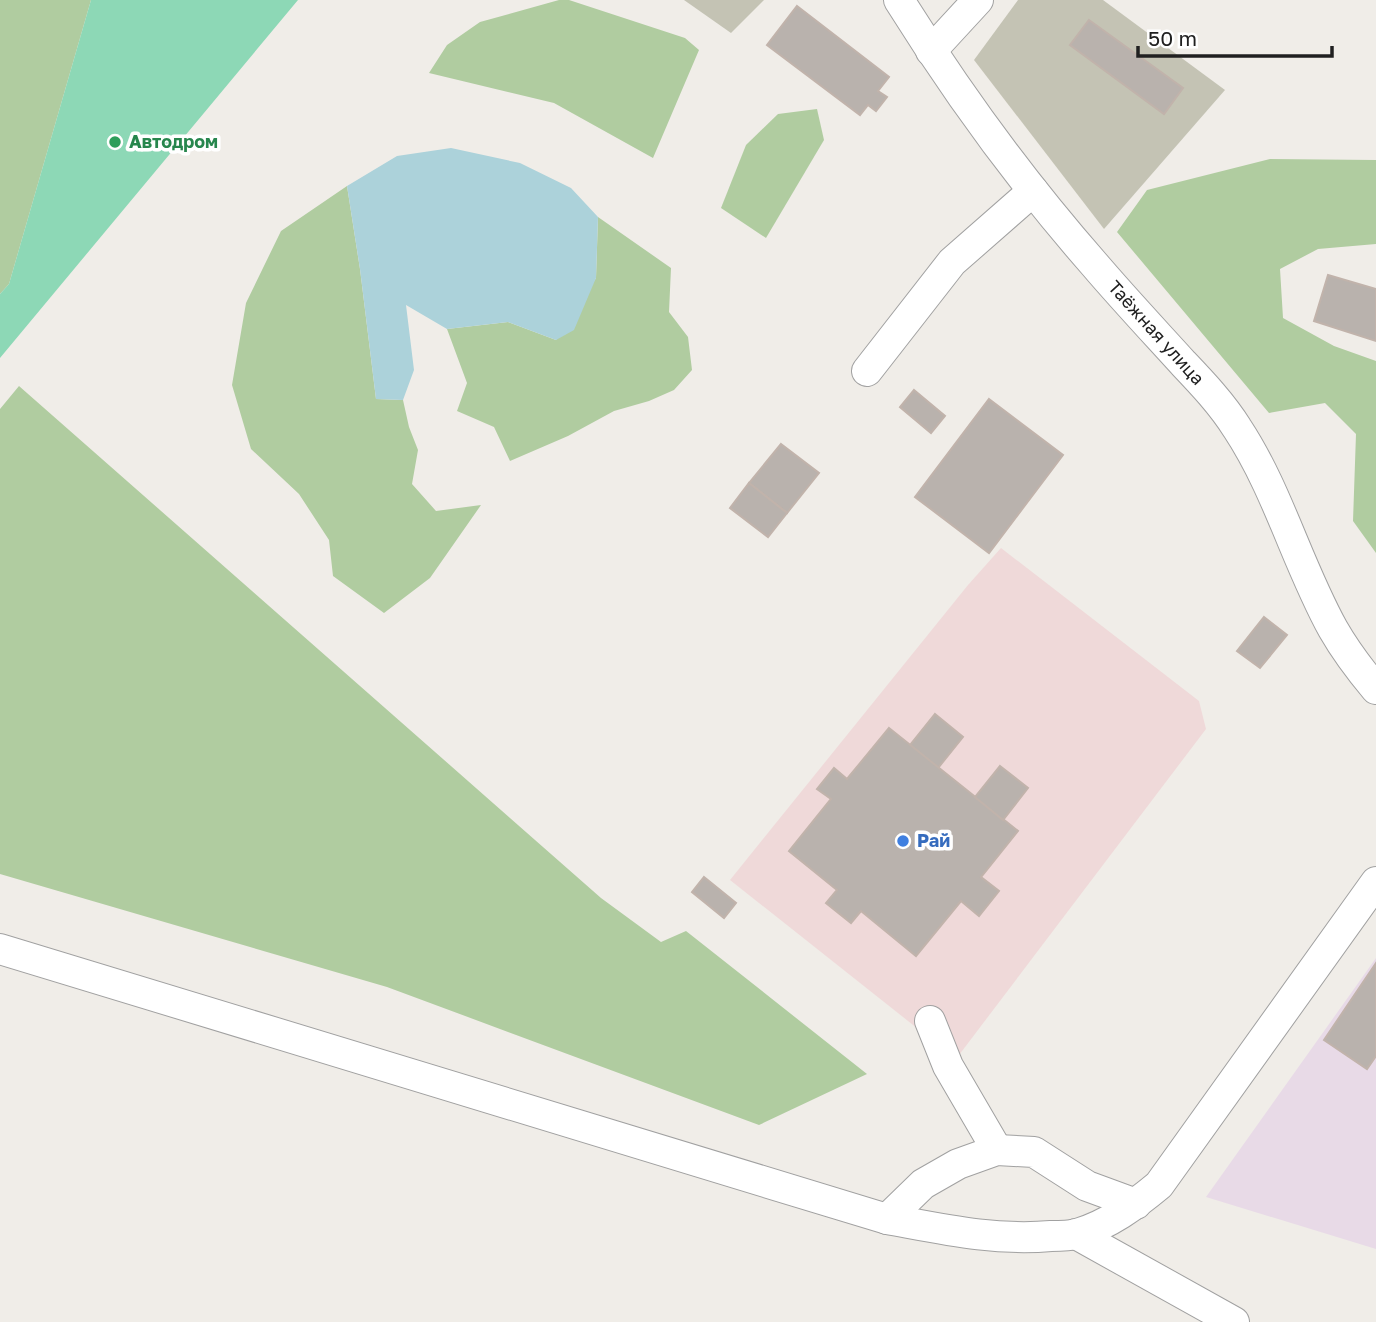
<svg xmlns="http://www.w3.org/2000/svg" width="1376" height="1322" font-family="'Golos Text',sans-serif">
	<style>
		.commercial { fill: #efd9d9 }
		.industrial { fill: #e8dae7 }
		.construction { fill: #c4c3b4 }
		.forest { fill: #b0cca0 }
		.pitch { fill: #8dd8b6 }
		.water { fill: #acd2da }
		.building { fill: #b9b2ad; stroke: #c1b3ab; stroke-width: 2 }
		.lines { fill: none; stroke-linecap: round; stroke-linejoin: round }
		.minor-casing { stroke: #a1a1a1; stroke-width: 32 }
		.minor { stroke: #fff; stroke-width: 30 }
		.leisure-dot { fill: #2e9e5b; stroke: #fff; stroke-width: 2.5 }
		.shop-dot { fill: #3f7fe0; stroke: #fff; stroke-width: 2.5 }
		.labels { text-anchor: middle; stroke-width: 7; stroke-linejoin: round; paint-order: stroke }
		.leisure-label { font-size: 18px; font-weight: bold; fill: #27864d; stroke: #fff; text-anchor: start }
		.street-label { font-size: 18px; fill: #202020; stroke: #fff }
		.shop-label { font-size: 18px; font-weight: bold; fill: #366cbe; stroke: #fff; text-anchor: start }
	</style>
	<rect width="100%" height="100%" fill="#f0ede8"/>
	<polygon class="commercial" points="1001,548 1199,701 1206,729 956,1059 730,880 968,585"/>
	<polygon class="industrial" points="1376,958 1376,1249 1206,1197"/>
	<g class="construction">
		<polygon points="684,0 764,0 731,33"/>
		<polygon points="1018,0 1103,0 1225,90 1104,229 974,60"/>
	</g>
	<g class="forest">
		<polygon points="0,0 91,0 9,284 0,294"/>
		<polygon points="559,0 569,0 685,38 699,50 653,158 554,103 429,73 447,45 480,22"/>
		<polygon points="817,109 824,140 766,238 721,208 746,145 778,114"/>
		<polygon points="1270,159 1376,160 1376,244 1318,249 1280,269 1283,318 1334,346 1376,361 1376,553 1353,521 1356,434 1325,403 1269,413 1117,232 1147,190"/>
		<polygon points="347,186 360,269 376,399 403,400 409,427 418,450 412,484 436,511 481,505 430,578 384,613 333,576 329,540 299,494 251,449 232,385 246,303 281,231"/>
		<polygon points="598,217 671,268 669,312 688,337 692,370 674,390 649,401 614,411 568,436 510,461 494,427 457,411 467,383 447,329 508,322 556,340 596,278"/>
		<polygon points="19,386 601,898 661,942 686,931 867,1074 759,1125 387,987 0,874 0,409"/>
	</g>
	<polygon class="pitch" points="91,0 298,0 0,358 0,294 9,284"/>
	<polygon class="water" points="451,148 520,163 571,188 598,217 596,278 574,330 556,340 508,322 447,329 406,305 414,370 403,400 376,399 360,269 347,186 397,156"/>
	<g class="building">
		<polygon points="797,6 889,77 878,91 887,97 876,111 868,105 860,115 767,45"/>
		<polygon points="1089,20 1183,88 1164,114 1070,45"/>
		<polygon points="1328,275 1376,289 1376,341 1314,321"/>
		<polygon points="914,390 945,416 931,433 900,407"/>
		<polygon points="989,399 1063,455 989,553 915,497"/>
		<polygon points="781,444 819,473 787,513 749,483"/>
		<polygon points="749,483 787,513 768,537 730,508"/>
		<polygon points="1264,617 1287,635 1260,668 1237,651"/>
		<polygon points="935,714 963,737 938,768 910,745"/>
		<polygon points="889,728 1018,831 981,877 999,891 979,916 961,901 916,956 861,911 851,923 826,903 837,890 789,851 831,799 817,789 834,768 847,779"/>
		<polygon points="1000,766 1028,788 1003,820 975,797"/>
		<polygon points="704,877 736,903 724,918 692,892"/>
		<polygon points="1376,963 1376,1056 1367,1069 1324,1040"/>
	</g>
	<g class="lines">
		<defs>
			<g id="minor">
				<path d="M899 0C957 93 1022 182 1094 264 1123 298 1153 330 1183 363 1202 383 1222 404 1237 428 1278 490 1297 564 1333 629 1345 650 1360 670 1376 689"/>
				<polyline points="931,51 978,0"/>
				<polyline points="867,371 952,262 1033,191"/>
				<path d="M0 949 887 1219C942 1229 994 1241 1051 1236 1059 1236 1069 1236 1077 1234 1108 1225 1135 1205 1159 1185L1376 882"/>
				<polyline points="930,1021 948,1066 997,1150"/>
				<polyline points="887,1219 923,1184 958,1164 997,1150 1034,1152 1087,1186 1136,1204"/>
				<polyline points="1076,1234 1234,1322"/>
			</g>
		</defs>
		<use href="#minor" class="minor-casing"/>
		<use href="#minor" class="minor"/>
	</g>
	<circle class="leisure-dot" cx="115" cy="142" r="7"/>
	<circle class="shop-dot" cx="903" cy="841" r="7"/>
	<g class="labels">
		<g class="leisure-label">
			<text x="129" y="148">Автодром</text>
		</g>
		<g class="street-label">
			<text transform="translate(1156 333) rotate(48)" y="6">Таёжная улица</text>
		</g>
		<g class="shop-label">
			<text x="917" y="847">Рай</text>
		</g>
	</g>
	<path d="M1138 46v10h194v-10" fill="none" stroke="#202020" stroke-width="3.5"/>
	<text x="1148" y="46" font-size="21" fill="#202020" stroke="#ffffff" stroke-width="5" paint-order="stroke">50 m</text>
</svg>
